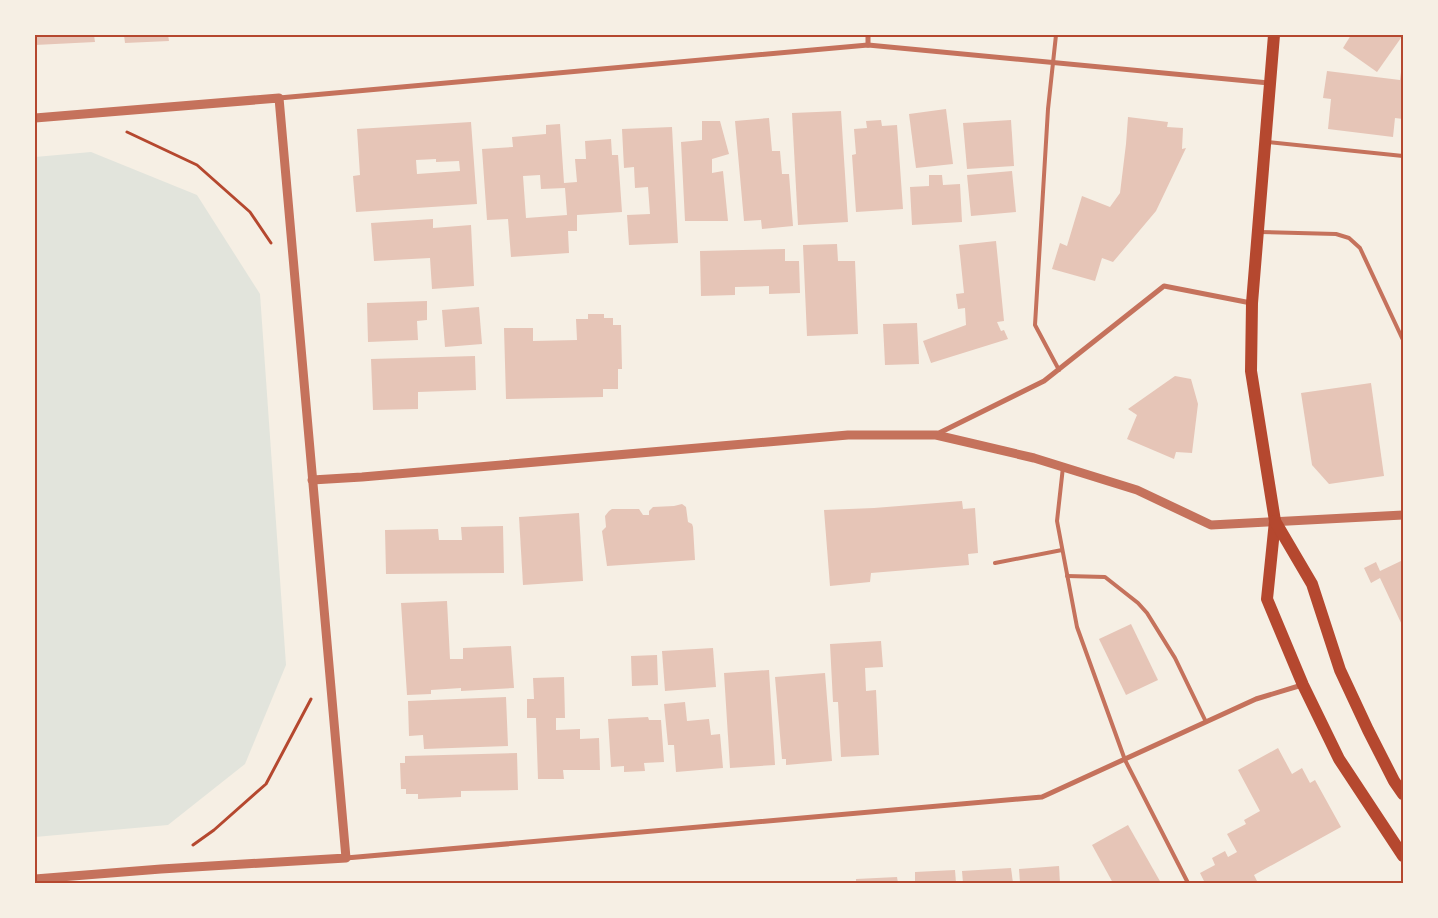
<svg xmlns="http://www.w3.org/2000/svg" width="1438" height="918" font-family="Signika,sans-serif">
	<style>
		.green { fill: #e2e4dc }
		.building { fill: #e6c5b7; fill-rule: evenodd }
		.lines { fill: none; stroke-linecap: round; stroke-linejoin: round }
		.path { stroke: #b5482f; stroke-width: 3 }
		.service { stroke: #c5725c; stroke-width: 4 }
		.minor { stroke: #c5725c; stroke-width: 5 }
		.tertiary { stroke: #c5725c; stroke-width: 9 }
		.primary { stroke: #b5482f; stroke-width: 12 }
		.neatline { fill: none; stroke: #b5482f; stroke-width: 2 }
	</style>
	<rect width="100%" height="100%" fill="#f6efe4"/>
	<polygon class="green" points="91,152 197,195 260,294 286,665 245,764 168,825 35,837 35,157"/>
	<g class="building">
		<polygon points="35,35 94,35 95,42 35,45"/>
		<polygon points="124,35 168,35 169,41 125,43"/>
		<polygon points="1351,35 1403,35 1377,72 1343,48"/>
		<polygon points="1327,71 1400,80 1401,72 1403,72 1403,119 1395,118 1393,137 1328,129 1331,99 1323,98"/>
		<polygon points="946,109 953,164 916,168 909,114"/>
		<polygon points="841,111 848,222 798,225 792,113"/>
		<polygon points="1128,117 1168,122 1167,127 1183,128 1182,149 1186,148 1156,211 1113,262 1102,258 1095,281 1052,269 1060,243 1067,246 1082,196 1110,207 1120,193 1126,144"/>
		<polygon points="769,118 772,151 780,151 782,174 789,174 793,226 762,229 761,220 744,221 735,121"/>
		<polygon points="881,120 882,126 897,125 903,209 856,212 852,155 856,154 854,129 867,128 866,121"/>
		<polygon points="1011,120 1014,166 967,169 963,123"/>
		<polygon points="702,121 720,121 729,154 712,159 712,173 723,171 728,221 685,221 681,142 702,140"/>
		<path d="M471 122 477 204 356 212 353 176 360 175 357 129ZM436 159V162L459 161 460 171 417 174 416 160Z"/>
		<path d="M560 124 564 183 577 182 575 159H586L585 141 611 139 612 155H618L622 212 577 215V231H568L569 253 511 257 508 219 487 220 482 149 513 147 512 137 546 134V125ZM540 175 541 189 565 188 567 215 526 218 523 176Z"/>
		<polygon points="672,127 678,243 629,245 627,215 650,214 648,187 635,188 634,167 624,168 622,129"/>
		<polygon points="1012,171 1016,212 971,216 967,175"/>
		<polygon points="929,175 942,175 943,185 960,184 962,222 912,225 910,187 929,186"/>
		<polygon points="433,219 433,228 471,225 474,286 432,289 430,258 374,261 371,223"/>
		<polygon points="996,241 1004,321 997,322 1001,331 1004,330 1008,339 931,363 923,341 966,325 965,308 958,309 956,294 964,293 959,245"/>
		<polygon points="837,244 838,261 855,261 858,334 807,336 803,245"/>
		<polygon points="785,249 785,261 799,261 800,293 769,294 769,286 735,287 735,295 701,296 700,251"/>
		<polygon points="427,301 427,320 417,321 418,340 368,342 367,303"/>
		<polygon points="479,307 482,344 445,347 442,310"/>
		<polygon points="588,314 604,314 604,318 613,318 613,325 621,325 622,369 618,369 618,389 603,389 603,397 506,399 504,328 533,328 533,341 577,340 576,319 588,319"/>
		<polygon points="917,323 919,364 885,365 883,324"/>
		<polygon points="475,356 476,390 418,392 418,409 373,410 371,359"/>
		<polygon points="1175,376 1191,379 1198,404 1192,453 1176,452 1174,459 1127,439 1137,415 1128,409"/>
		<polygon points="1371,383 1384,476 1329,484 1312,465 1301,393"/>
		<polygon points="962,501 963,509 975,508 978,553 968,554 969,565 871,573 870,582 830,586 824,510 874,508"/>
		<polygon points="682,504 686,507 688,522 692,524 693,527 695,560 607,566 602,531 606,527 605,516 609,511 612,509 639,509 643,515 649,515 649,511 653,507 674,506"/>
		<polygon points="579,513 583,581 523,585 519,517"/>
		<polygon points="503,526 504,573 386,574 385,530 438,529 439,540 462,540 461,527"/>
		<polygon points="1401,561 1403,561 1403,627 1380,578 1371,583 1364,568 1376,562 1380,571"/>
		<polygon points="447,601 450,659 463,659 463,648 511,646 514,688 461,691 461,688 431,690 431,694 407,695 401,603"/>
		<polygon points="1131,624 1158,680 1126,695 1099,639"/>
		<polygon points="881,641 883,667 865,668 866,691 876,690 879,755 841,757 838,702 833,702 830,644"/>
		<polygon points="713,648 716,687 665,691 662,651"/>
		<polygon points="657,655 658,685 632,686 631,656"/>
		<polygon points="769,670 775,765 730,768 724,673"/>
		<polygon points="825,673 832,761 786,765 786,759 782,759 775,677"/>
		<polygon points="564,677 565,718 556,718 556,730 580,729 580,739 599,738 600,770 563,770 564,779 538,779 536,718 527,718 527,699 534,699 533,678"/>
		<polygon points="506,697 508,746 424,749 423,735 409,736 408,701"/>
		<polygon points="685,702 687,721 709,719 711,735 720,734 723,768 676,772 674,745 668,745 664,704"/>
		<polygon points="648,717 649,720 661,720 664,762 644,763 645,771 624,772 624,766 611,767 608,719"/>
		<polygon points="1278,748 1292,774 1302,768 1310,783 1315,780 1341,827 1254,875 1258,883 1205,883 1200,873 1215,865 1212,858 1225,851 1228,857 1237,852 1227,834 1246,824 1244,820 1260,811 1238,770"/>
		<polygon points="517,753 518,790 461,791 461,797 418,799 418,794 406,794 406,789 401,789 400,763 405,763 405,756"/>
		<polygon points="1128,825 1161,883 1113,883 1092,845"/>
		<polygon points="1059,866 1060,883 1020,883 1019,869"/>
		<polygon points="1011,868 1013,883 963,883 962,871"/>
		<polygon points="955,870 956,883 915,883 915,872"/>
		<polygon points="897,877 898,883 856,883 856,879"/>
	</g>
	<g class="lines">
		<g class="path">
			<polyline points="127,132 197,165 250,212 271,243"/>
			<polyline points="193,845 214,830 266,784 311,699"/>
		</g>
		<g class="service">
			<polyline points="1056,35 1048,109 1035,325 1059,370"/>
			<polyline points="1267,142 1403,156"/>
			<polyline points="1260,232 1336,234 1349,238 1360,248 1403,340"/>
			<polyline points="1063,467 1057,521 1077,627 1125,760 1188,883"/>
			<polyline points="995,563 1062,550"/>
			<polyline points="1067,576 1105,577 1138,603 1147,613 1175,658 1206,722"/>
		</g>
		<g class="minor">
			<polyline points="868,45 868,35"/>
			<polyline points="279,98 868,45 1269,83"/>
			<polyline points="937,434 1044,381 1164,286 1251,303"/>
			<polyline points="346,858 1042,797 1256,699 1302,685"/>
		</g>
		<g class="tertiary">
			<polyline points="35,118 279,98 346,858 161,869 35,879"/>
			<polyline points="312,480 362,477 848,435 936,435 1034,458 1137,490 1211,525 1403,515"/>
		</g>
		<g class="primary">
			<polyline points="1274,35 1252,303 1251,371 1275,521 1267,599 1303,685 1339,759 1403,856"/>
			<polyline points="1275,521 1312,584 1340,670 1368,730 1394,781 1403,794"/>
		</g>
	</g>
	<rect width="1438" height="918" fill="none" stroke="#f6efe4" stroke-width="72"/>
	<rect x="36" y="36" width="1366" height="846" class="neatline"/>
</svg>
